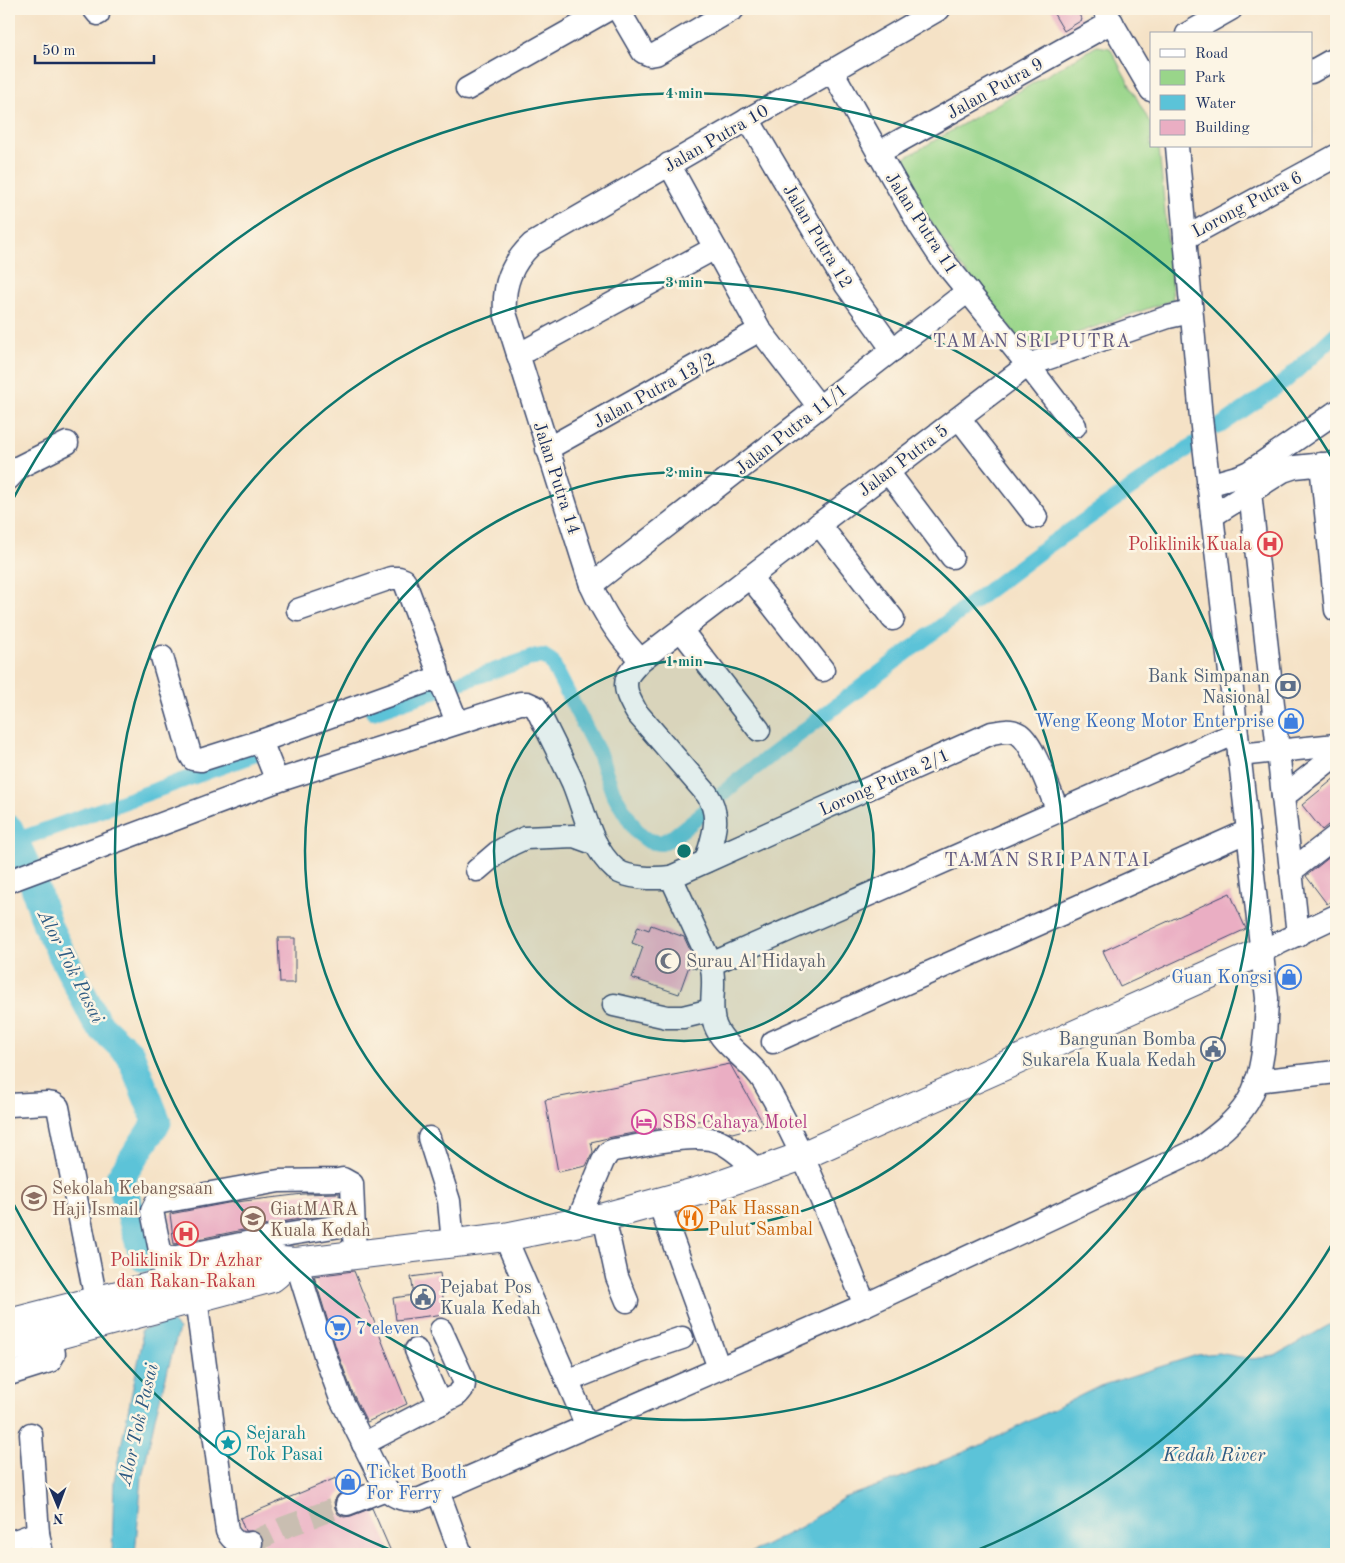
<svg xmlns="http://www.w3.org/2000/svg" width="1345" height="1563" font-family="'Old Standard TT',serif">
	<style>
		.green { fill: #99d58a; stroke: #5a8274 }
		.water { fill: #5bc3d8; stroke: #3b799b }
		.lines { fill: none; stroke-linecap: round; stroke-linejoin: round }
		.canal { stroke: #5bc3d8; stroke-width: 16 }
		.river { stroke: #5bc3d8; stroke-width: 29 }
		.building { fill: #eaaec3 }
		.minor-tunnel { stroke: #c9beb1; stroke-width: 22; stroke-dasharray: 22 11; stroke-linecap: butt }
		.minor-casing { stroke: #3c4a6e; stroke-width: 25 }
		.major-casing { stroke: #3c4a6e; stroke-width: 30 }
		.minor { stroke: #fff; stroke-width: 22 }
		.major { stroke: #fff; stroke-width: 28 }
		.ring { fill: none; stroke: #0f766e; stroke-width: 2.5 }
		.labels { text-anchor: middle; stroke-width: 5; stroke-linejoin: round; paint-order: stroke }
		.street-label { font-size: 18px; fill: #1b2f5e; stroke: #fcf5e5 }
		.health-label { font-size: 18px; fill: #be3a42; stroke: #fcf5e5; text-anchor: end }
		.service-label { font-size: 18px; fill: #4e5e75; stroke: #fcf5e5; text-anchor: end }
		.shop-label { font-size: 18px; fill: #366cbe; stroke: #fcf5e5; text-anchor: end }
		.worship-label { font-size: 18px; fill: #5b616d; stroke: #fcf5e5; text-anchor: start }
		.hotel-label { font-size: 18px; fill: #b23c85; stroke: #fcf5e5; text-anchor: start }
		.education-label { font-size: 18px; fill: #785e54; stroke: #fcf5e5; text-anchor: start }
		.food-label { font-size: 18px; fill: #c56008; stroke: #fcf5e5; text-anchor: start }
		.culture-label { font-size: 18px; fill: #0d838f; stroke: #fcf5e5; text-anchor: start }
		.neighbourhood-label { font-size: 19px; letter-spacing: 1px; fill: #635b81; stroke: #fcf5e5 }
		.water-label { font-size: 19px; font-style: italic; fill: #2e5b83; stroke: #fcf5e5 }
		.centre { fill: #0f766e; stroke: #fcf5e5; stroke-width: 2.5 }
		.ring-label { font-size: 15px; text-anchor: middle; font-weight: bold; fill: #0f766e; stroke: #fcf5e5; stroke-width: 5; stroke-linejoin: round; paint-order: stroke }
	</style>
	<rect width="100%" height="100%" fill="#fcf5e5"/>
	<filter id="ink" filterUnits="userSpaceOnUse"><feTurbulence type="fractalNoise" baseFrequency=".02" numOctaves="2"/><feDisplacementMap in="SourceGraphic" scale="10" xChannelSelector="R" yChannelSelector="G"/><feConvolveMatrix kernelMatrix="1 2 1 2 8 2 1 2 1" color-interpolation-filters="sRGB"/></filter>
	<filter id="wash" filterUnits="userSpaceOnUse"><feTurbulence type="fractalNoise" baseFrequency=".0096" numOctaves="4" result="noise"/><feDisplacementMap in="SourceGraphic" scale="20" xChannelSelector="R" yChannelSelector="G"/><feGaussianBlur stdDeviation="1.12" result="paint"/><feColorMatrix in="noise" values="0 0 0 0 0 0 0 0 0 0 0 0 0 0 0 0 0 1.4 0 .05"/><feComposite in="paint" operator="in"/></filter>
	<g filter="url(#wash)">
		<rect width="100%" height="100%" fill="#f5e2c6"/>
		<polygon class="green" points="1097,46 1110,48 1151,125 1151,146 1158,146 1159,148 1173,300 1028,350 953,256 899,173 903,159"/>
		<g class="water">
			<polygon points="1336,1321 1336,1554 749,1554 803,1526 843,1498 897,1479 979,1446 1100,1386 1197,1355 1218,1353 1252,1359 1275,1356"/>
			<polygon points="172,1322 179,1329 156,1413 142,1477 135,1554 112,1554 114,1480 142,1343 141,1330"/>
		</g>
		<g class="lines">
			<g class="canal">
				<polyline points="1220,426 1284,382 1336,334"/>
				<polyline points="373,712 531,658 543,656 551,661 599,754 613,793 637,832 649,841 661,843 673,837 708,809"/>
				<polyline points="717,799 736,782 1042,550 1199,441"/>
				<polyline points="15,841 267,750"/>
			</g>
			<g class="river">
				<polyline points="9,829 28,870"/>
				<polyline points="34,884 47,925 97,1023 130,1054 157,1122 120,1178 144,1258"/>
			</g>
		</g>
		<g id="blocks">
			<g class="building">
				<polygon points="1051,9 1076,9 1082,20 1064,31"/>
				<polygon points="1336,777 1336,823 1328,825 1322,830 1302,805"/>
				<polygon points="1336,852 1336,897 1327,904 1306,876"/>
				<polygon points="1230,893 1246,929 1120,987 1103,951"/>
				<polygon points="651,925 684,937 697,965 696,969 689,966 679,994 632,978 643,947 632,943 638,926 649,930"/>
				<polygon points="278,938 295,938 295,983 280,983"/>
				<polygon points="730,1064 764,1125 732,1133 716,1127 714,1118 612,1137 591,1142 593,1152 586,1166 558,1172 545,1100"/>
				<polygon points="339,1193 340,1212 339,1213 287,1221 174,1244 170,1214 228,1203 303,1194"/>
				<polygon points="354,1271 407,1404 367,1422 353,1394 337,1351 314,1276"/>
				<polygon points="440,1273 445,1314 396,1320 393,1298 414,1295 411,1277"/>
				<polygon points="336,1478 342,1492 337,1496 334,1502 335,1508 338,1514 344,1517 351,1516 372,1508 392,1554 257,1554 263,1548 264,1540 261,1535 256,1531 245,1531 240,1518"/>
			</g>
		</g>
	</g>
	<g filter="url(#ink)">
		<use href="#blocks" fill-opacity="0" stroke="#3c4a6e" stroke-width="1"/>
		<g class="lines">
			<polyline class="minor-tunnel" points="251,1543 285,1527 347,1504"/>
			<defs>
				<g id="minor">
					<polyline points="94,9 98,14"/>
					<polyline points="618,9 643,52 650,55 656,54 733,9"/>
					<polyline points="1104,9 1151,90"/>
					<polyline points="1187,34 1231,9"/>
					<polyline points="832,71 920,226 941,258 1028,365 1075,426"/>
					<polyline points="1311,72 1336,58"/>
					<polyline points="467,89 609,9"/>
					<polyline points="748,119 846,285 893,350"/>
					<polyline points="878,153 1112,22"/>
					<polyline points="669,164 760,330 819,407"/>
					<polyline points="1185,238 1336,156"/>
					<polyline points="518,355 715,248"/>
					<polyline points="959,418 1036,517"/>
					<polyline points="547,449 760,330"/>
					<polyline points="1321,464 1336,610"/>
					<polyline points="888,472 952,557"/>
					<polyline points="9,478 19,467 67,443"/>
					<polyline points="1208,485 1240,476 1249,472 1336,412"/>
					<polyline points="1250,492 1298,935"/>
					<polyline points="1212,516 1283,471 1295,467 1335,463"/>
					<polyline points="819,524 893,619"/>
					<polyline points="750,577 823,670"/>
					<polyline points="591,585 968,291"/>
					<polyline points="681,630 759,730"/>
					<polyline points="162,657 190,754 193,759 201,760 261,741 277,781"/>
					<path d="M641 660C619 638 604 614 591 585L505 313C503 285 511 264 532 244L939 9"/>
					<polyline points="438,675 457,722"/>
					<polyline points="261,741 434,679 438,675 437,668 404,580 399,578 391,578 298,610"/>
					<polyline points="1239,755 1336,745"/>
					<polyline points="1283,797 1336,755"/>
					<path d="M706 861C713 836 722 817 707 794L637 713C631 702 622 689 628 676 631 670 637 665 641 660L1028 365 1168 317 1191 312"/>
					<polyline points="477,870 498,852 512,844 525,838 574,836 596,844"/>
					<polyline points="1291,871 1336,836"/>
					<path d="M671 877 711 964C717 984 708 1005 715 1025 723 1047 752 1061 764 1082 805 1152 834 1231 865 1305"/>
					<path d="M9 881 277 781 520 703H527L536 707C548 732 561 757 573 783 585 812 590 847 615 869 627 879 656 879 671 877L992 733C1001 731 1011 729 1019 734 1034 744 1050 793 1058 811"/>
					<polyline points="1262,951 1336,916"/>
					<polyline points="711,964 1236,733"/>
					<polyline points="614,1005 667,1017 683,1017 712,1010"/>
					<polyline points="773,1042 1248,831"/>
					<polyline points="1256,1081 1336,1072"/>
					<polyline points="9,1105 48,1103 54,1104 58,1107 96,1300"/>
					<polyline points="429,1138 449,1201 453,1243"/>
					<polyline points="659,1203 719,1368"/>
					<polyline points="604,1217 617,1277 627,1301"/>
					<path d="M577 1223 603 1161 609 1152 614 1150C640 1146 697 1131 720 1142 734 1148 747 1162 760 1172"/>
					<polyline points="505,1237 587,1426"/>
					<polyline points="162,1260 152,1211 156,1203 279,1181 338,1180 343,1179 352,1184 355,1255"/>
					<path d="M296 1262 325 1355 341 1399 386 1489C396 1499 405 1501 420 1499L865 1305 1197 1150C1216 1136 1234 1123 1247 1103 1264 1076 1266 1029 1267 998L1201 418 1177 146"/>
					<polyline points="166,1274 162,1260 290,1234 353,1224"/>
					<path d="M196 1298 227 1531C232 1541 240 1546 251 1543"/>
					<polyline points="416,1350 440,1404"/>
					<polyline points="9,1374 50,1361 54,1354 51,1336"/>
					<polyline points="567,1381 640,1352 682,1338"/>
					<polyline points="31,1434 38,1533 42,1554"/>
					<path d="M363 1444 457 1395C464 1388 466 1385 462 1376L441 1330"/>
					<polyline points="438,1491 461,1554"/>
					<polyline points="347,1504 386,1489"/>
					<polyline points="9,1543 38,1533"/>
				</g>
				<g id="major">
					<polyline points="9,1323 168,1282 266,1260 296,1262 505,1237 604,1217 717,1186 802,1156 1262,951"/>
					<polyline points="9,1348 272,1278 277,1274"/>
				</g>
			</defs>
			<use href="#minor" class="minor-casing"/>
			<use href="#major" class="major-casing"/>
			<use href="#minor" class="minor"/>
			<use href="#major" class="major"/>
		</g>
	</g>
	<circle cx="684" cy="851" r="190" fill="#0f766e" fill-opacity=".12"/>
	<g class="ring">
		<circle cx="684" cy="851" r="190"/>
		<circle cx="684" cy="851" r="379"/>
		<circle cx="684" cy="851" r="569"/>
		<path d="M1334 1241A758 758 0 0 1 968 1554M400 1554A758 758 0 0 1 12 1201M12 501A758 758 0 0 1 1334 461"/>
	</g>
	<defs>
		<symbol id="hospital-ring" viewBox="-11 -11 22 22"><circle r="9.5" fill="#fcf5e5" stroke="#e0444e" stroke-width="1.5"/><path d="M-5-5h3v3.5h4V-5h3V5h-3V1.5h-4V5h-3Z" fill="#e0444e"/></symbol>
		<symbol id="bank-ring" viewBox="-11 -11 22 22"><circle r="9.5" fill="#fcf5e5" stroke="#5c6f8a" stroke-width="1.5"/><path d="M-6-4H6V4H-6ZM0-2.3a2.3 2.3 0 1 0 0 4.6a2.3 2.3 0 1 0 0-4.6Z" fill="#5c6f8a"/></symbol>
		<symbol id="shop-ring" viewBox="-11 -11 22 22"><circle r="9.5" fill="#fcf5e5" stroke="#3f7fe0" stroke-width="1.5"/><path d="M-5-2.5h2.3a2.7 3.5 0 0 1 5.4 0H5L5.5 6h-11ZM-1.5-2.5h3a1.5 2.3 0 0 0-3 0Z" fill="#3f7fe0"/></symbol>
		<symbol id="mosque-ring" viewBox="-11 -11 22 22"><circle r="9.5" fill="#fcf5e5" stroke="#6b7280" stroke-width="1.5"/><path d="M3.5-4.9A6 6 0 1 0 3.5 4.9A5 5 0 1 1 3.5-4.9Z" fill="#6b7280"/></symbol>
		<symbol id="civic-ring" viewBox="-11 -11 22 22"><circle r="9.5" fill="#fcf5e5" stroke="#5c6f8a" stroke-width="1.5"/><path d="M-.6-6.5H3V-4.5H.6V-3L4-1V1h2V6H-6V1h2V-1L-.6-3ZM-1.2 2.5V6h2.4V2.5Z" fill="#5c6f8a"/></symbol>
		<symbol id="hotel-ring" viewBox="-11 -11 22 22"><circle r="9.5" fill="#fcf5e5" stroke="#d1479c" stroke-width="1.5"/><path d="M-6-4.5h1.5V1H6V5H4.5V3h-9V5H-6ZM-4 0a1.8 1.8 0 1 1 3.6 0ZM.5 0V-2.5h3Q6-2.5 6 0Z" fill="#d1479c"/></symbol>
		<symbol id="school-ring" viewBox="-11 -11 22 22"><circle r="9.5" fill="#fcf5e5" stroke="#8d6e63" stroke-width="1.5"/><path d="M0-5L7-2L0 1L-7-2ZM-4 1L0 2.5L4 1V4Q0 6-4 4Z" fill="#8d6e63"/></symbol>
		<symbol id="restaurant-ring" viewBox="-11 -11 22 22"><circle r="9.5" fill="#fcf5e5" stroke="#e8710a" stroke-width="1.5"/><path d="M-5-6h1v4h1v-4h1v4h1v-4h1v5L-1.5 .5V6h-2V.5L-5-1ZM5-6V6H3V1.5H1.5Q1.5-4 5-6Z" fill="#e8710a"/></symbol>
		<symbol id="university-ring" viewBox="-11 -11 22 22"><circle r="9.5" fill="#fcf5e5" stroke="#8d6e63" stroke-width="1.5"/><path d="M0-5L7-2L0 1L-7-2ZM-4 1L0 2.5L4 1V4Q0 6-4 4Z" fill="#8d6e63"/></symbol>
		<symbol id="supermarket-ring" viewBox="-11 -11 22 22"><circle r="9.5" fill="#fcf5e5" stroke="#3f7fe0" stroke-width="1.5"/><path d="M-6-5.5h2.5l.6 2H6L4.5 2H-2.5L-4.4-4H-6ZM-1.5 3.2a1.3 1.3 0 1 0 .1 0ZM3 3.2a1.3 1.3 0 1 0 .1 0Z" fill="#3f7fe0"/></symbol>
		<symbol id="sight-ring" viewBox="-11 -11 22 22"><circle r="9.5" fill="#fcf5e5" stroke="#0f9aa8" stroke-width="1.5"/><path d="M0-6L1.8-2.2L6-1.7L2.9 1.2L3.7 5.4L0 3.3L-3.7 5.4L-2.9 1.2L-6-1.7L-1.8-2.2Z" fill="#0f9aa8"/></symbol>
	</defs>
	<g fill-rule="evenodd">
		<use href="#hospital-ring" x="1256" y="530" width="28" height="28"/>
		<use href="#bank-ring" x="1274" y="672" width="28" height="28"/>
		<use href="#shop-ring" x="1277" y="707" width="28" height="28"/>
		<use href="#mosque-ring" x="654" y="947" width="28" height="28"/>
		<use href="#shop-ring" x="1275" y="963" width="28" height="28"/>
		<use href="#civic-ring" x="1199" y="1035" width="28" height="28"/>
		<use href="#hotel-ring" x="630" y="1108" width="28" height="28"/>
		<use href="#school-ring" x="20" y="1184" width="28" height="28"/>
		<use href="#restaurant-ring" x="676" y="1204" width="28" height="28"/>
		<use href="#university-ring" x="239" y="1205" width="28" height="28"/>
		<use href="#hospital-ring" x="172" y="1220" width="28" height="28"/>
		<use href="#civic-ring" x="409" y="1283" width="28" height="28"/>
		<use href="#supermarket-ring" x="324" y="1314" width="28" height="28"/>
		<use href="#sight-ring" x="214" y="1429" width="28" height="28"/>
		<use href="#shop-ring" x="334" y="1468" width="28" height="28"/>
	</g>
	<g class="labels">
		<g class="street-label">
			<text transform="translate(995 88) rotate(-29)" y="6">Jalan Putra 9</text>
			<text transform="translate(716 138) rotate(-30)" y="6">Jalan Putra 10</text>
			<text transform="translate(1247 204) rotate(-28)" y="6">Lorong Putra 6</text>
			<text transform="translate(922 223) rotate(57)" y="6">Jalan Putra 11</text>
			<text transform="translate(818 236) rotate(59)" y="6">Jalan Putra 12</text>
			<text transform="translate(654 390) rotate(-29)" y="6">Jalan Putra 13/2</text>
			<text transform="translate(791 429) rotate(-38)" y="6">Jalan Putra 11/1</text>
			<text transform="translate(903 460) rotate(-37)" y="6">Jalan Putra 5</text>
			<text transform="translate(557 478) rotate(72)" y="6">Jalan Putra 14</text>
			<text transform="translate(884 782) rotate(-24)" y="6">Lorong Putra 2/1</text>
		</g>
		<g class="health-label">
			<text x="1252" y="550">Poliklinik Kuala</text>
			<text x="186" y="1266" text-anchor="middle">Poliklinik Dr Azhar<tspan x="186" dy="21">dan Rakan-Rakan</tspan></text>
		</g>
		<g class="service-label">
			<text x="1270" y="682">Bank Simpanan<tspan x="1270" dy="21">Nasional</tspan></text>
			<text x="1196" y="1045">Bangunan Bomba<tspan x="1196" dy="21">Sukarela Kuala Kedah</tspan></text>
			<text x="440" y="1293" text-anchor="start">Pejabat Pos<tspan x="440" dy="21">Kuala Kedah</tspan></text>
		</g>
		<g class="shop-label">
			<text x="1274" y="727">Weng Keong Motor Enterprise</text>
			<text x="1272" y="983">Guan Kongsi</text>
			<text x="356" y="1334" text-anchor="start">7 eleven</text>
			<text x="366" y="1478" text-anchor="start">Ticket Booth<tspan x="366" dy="21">For Ferry</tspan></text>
		</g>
		<g class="worship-label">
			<text x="686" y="967">Surau Al Hidayah</text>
		</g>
		<g class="hotel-label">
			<text x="662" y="1128">SBS Cahaya Motel</text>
		</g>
		<g class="education-label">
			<text x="52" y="1194">Sekolah Kebangsaan<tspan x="52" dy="21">Haji Ismail</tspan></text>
			<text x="270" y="1215">GiatMARA<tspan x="270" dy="21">Kuala Kedah</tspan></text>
		</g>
		<g class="food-label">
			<text x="708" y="1214">Pak Hassan<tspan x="708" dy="21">Pulut Sambal</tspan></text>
		</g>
		<g class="culture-label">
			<text x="246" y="1439">Sejarah<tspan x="246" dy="21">Tok Pasai</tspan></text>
		</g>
		<g class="neighbourhood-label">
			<text x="1032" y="347">TAMAN SRI PUTRA</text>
			<text x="1047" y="866">TAMAN SRI PANTAI</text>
		</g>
		<g class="water-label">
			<text transform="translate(72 966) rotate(63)" y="7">Alor Tok Pasai</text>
			<text transform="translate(137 1424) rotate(-77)" y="7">Alor Tok Pasai</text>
			<text x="1214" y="1461">Kedah River</text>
		</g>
	</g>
	<circle cx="684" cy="851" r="8" class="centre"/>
	<g class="ring-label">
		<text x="684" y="98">4 min</text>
		<text x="684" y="287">3 min</text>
		<text x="684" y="477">2 min</text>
		<text x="684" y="666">1 min</text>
	</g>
	<rect width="1345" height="1563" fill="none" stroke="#fcf5e5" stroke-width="30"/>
	<rect x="1150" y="32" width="162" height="115" fill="#fcf5e5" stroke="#a2a6af"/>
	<rect x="1160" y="49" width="25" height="8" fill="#ffffff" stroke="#a2a6af"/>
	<text x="1195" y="58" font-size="15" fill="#1b2f5e">Road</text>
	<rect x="1160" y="70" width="25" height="15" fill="#99d58a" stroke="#a2a6af"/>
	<text x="1195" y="82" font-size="15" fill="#1b2f5e">Park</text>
	<rect x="1160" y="95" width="25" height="15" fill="#5bc3d8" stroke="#a2a6af"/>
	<text x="1195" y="108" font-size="15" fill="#1b2f5e">Water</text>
	<rect x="1160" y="120" width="25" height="15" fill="#eaaec3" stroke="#a2a6af"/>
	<text x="1195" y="132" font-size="15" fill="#1b2f5e">Building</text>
	<g transform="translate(58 1506) rotate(179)" stroke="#fcf5e5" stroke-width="4" paint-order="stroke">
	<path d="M0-4L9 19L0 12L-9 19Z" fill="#1b2f5e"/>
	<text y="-8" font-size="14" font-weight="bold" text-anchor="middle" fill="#1b2f5e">N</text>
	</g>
	<path d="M35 55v8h119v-8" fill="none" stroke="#1b2f5e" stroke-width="2.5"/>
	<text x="42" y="55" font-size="15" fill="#1b2f5e" stroke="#fcf5e5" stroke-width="4" paint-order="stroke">50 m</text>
</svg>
